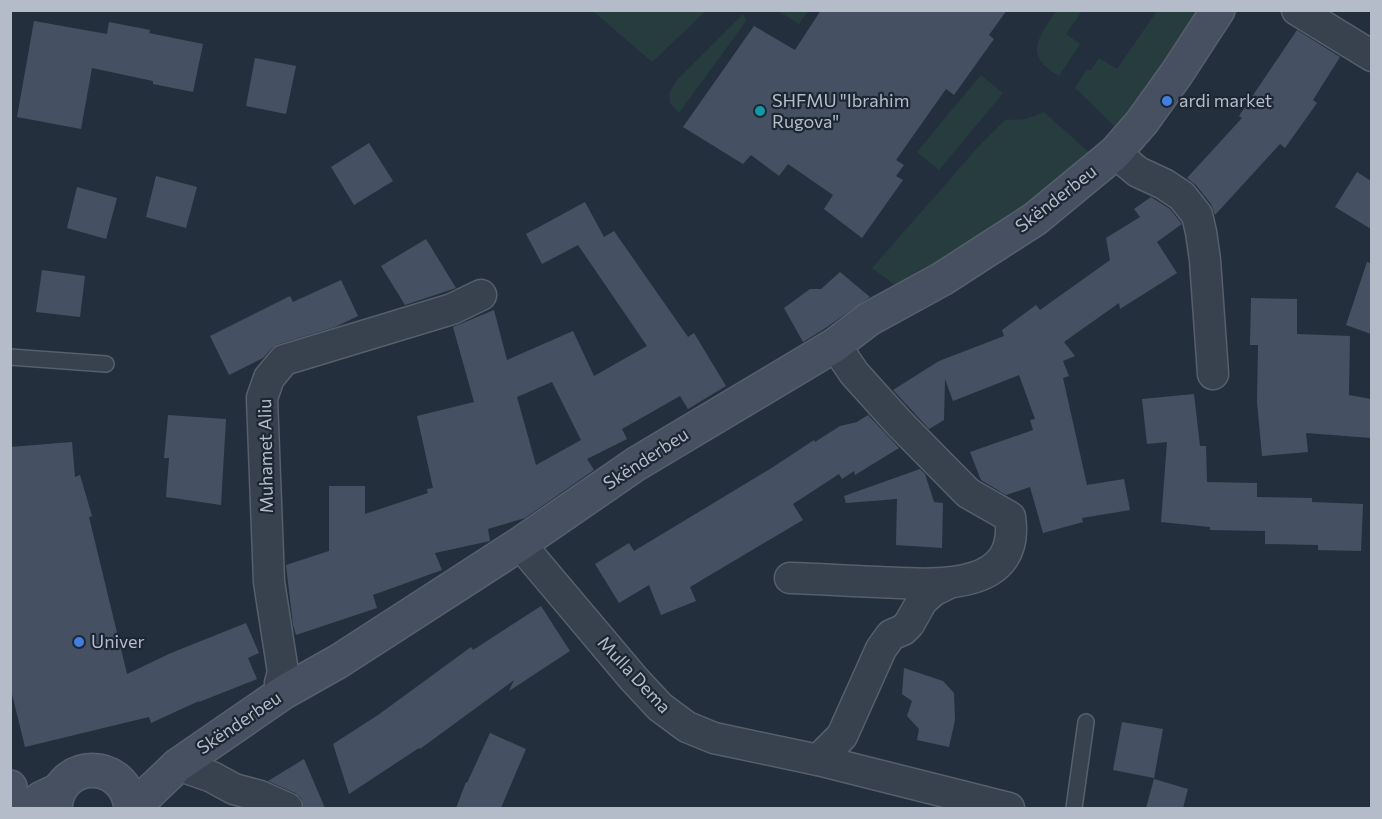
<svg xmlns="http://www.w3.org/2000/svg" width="1382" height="819" font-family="Commissioner,sans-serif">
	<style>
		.green { fill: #263c3f }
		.building { fill: #455162; fill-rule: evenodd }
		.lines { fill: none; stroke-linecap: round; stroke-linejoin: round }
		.service-casing { stroke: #565f6c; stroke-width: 18 }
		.minor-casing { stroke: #565f6c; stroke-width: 33 }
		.secondary-casing { stroke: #565f6c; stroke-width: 36 }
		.service { stroke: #38414e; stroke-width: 15 }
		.minor { stroke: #38414e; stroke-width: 30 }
		.secondary { stroke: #465061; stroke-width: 33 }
		.shop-dot { fill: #3f7fe0; stroke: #1d2633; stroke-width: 2 }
		.culture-dot { fill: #0f9aa8; stroke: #1d2633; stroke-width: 2 }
		.labels { text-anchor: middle; stroke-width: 4.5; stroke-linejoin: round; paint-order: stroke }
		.poi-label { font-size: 18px; fill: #b4bcc9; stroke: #1d2633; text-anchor: start }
		.street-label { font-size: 18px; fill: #b4bcc9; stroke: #1d2633 }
	</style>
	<rect width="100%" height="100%" fill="#242f3e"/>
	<g class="green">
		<path d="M1057 10 1082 11 1066 34 1080 44 1059 76C1023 55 1038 38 1057 10Z"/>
		<polygon points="593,11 706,11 652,62"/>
		<polygon points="778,11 808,11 799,24"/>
		<polygon points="1157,11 1206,11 1164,69 1116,128 1075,88 1087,69 1090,71 1099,58 1117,69"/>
		<polygon points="743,14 746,21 679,113 670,103 669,93 677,80"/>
		<polygon points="981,75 1003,93 939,170 917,152"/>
		<polygon points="1044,112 1093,156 907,294 872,268 978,147 1005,120 1026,119"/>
	</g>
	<g class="building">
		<polygon points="821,10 1007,10 989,35 994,39 954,95 946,89 896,160 904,165 896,176 903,180 862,238 824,209 833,195 788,164 779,176 751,155 743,164 683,127 754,26 795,50"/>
		<polygon points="34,21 107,34 109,22 150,30 149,33 203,44 193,92 153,84 153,81 92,68 81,129 17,117"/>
		<polygon points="1297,30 1340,57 1313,100 1317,103 1285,148 1280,144 1215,215 1211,204 1196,185 1187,178 1242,118 1239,116"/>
		<polygon points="255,58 296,66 286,114 246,106"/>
		<polygon points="369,143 393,181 354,205 331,167"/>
		<polygon points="1357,172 1371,181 1371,229 1335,207"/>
		<polygon points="156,176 197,187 186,228 146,217"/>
		<polygon points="77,187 117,198 106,239 67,228"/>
		<polygon points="1151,197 1170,209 1181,223 1182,224 1157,242 1177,273 1120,309 1119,303 1064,342 1075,356 1063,361 1069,376 1063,378 1087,485 1124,479 1130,510 1082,518 1083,522 1043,533 1030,487 1006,495 981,480 970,452 1033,430 1030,420 1035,419 1019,375 953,401 945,379 944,420 929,429 893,390 939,361 1004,336 1002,330 1036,305 1040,310 1110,260 1106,238 1140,217 1134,209"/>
		<path d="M585 202 604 237 614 231 688 337 694 333 726 386 688 409 680 396 622 429 627 439 587 459 594 470 525 518 488 529 490 541 435 553 442 570 373 595 377 608 296 635 293 625 286 565 329 551V486H365V514L428 493 427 489 433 488 417 416 474 402 453 327 494 310 507 360 573 331 594 376 647 346 578 245 542 264 526 234ZM552 382 581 440 536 465 517 397Z"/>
		<polygon points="426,239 456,288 405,305 381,266"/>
		<polygon points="1367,262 1371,263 1371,334 1346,325"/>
		<polygon points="42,270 85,276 80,317 36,312"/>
		<polygon points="840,272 870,297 824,329 803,342 784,308 810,289 821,289"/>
		<polygon points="341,280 358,316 335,327 279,344 271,349 263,358 229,375 210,336 290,296 293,302"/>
		<polygon points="1251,298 1297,299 1297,334 1350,336 1349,395 1371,399 1371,438 1306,433 1308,452 1262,456 1257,402 1258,345 1250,345"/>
		<polygon points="1194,394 1200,446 1206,446 1207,482 1257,483 1257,497 1312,498 1312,502 1363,504 1361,551 1318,550 1318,545 1265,544 1265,531 1210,530 1210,527 1161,522 1167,442 1147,444 1142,399"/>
		<polygon points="168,415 226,419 221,505 166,497 169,458 164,458"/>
		<polygon points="868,415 899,448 855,475 854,471 842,479 839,474 793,504 803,520 690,587 696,601 661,615 649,585 619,603 595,564 629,543 634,551 770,469 814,440 815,442 840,426 857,422"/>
		<polygon points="72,442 75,477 80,475 92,516 89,517 127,674 171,653 246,623 259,653 248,658 257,679 199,702 199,701 151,723 149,717 25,747 10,686 10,447"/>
		<polygon points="920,469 925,474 934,502 943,503 942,548 896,545 897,499 846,503 844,496"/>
		<polygon points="541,606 570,651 509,691 514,680 420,749 419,748 349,794 333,744 378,715 471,647 473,650"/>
		<polygon points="904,668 943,681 954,693 955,720 949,747 917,740 919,729 907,716 912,701 902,694"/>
		<polygon points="1122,722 1163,729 1154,778 1113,770"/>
		<polygon points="490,733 526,749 501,808 456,808 466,782 467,783"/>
		<polygon points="304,759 325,808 304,808 301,798 295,793 268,781"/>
		<polygon points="1154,779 1188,789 1183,808 1146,808"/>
	</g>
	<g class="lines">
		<defs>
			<g id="service">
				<polyline points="10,357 106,364"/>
				<polyline points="1074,808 1086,722"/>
			</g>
			<g id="minor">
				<polyline points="1297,10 1372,56"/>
				<polyline points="1115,153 1138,172 1164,184 1182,196 1197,215 1201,232 1205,260 1213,374"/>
				<polyline points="520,544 633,678 660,707 687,727 714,738 818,760 1009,808"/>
				<path d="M790 578C820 579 849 581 878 582 927 584 1022 595 1010 517L968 493 899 423 854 373 835 345"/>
				<polyline points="284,692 280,683 283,672 269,582 262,398 269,378 284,360 452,309 481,295"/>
				<polyline points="818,760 842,736 881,649 891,635 903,630 909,624 922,601 933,591 947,584"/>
				<polyline points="178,765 212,777 234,789 260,796 287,808"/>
			</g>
			<g id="secondary">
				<polyline points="10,787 11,808"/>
				<polyline points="28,808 42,798 59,790"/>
				<path d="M55 808C58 758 126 758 131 808"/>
				<polyline points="133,808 178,765 284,692 339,661 520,544 636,464 835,345 869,319 942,279 1035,219 1115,153 1142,122 1177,73 1218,10"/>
			</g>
		</defs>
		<use href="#service" class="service-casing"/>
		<use href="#minor" class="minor-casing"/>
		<use href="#secondary" class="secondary-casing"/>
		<use href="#service" class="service"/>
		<use href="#minor" class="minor"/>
		<use href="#secondary" class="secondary"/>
	</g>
	<g class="shop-dot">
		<circle cx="1167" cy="101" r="6"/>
		<circle cx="79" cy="642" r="6"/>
	</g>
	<circle class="culture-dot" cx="760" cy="111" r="6"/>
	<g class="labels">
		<g class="poi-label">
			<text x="772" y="107">SHFMU "Ibrahim<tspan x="772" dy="21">Rugova"</tspan></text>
			<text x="1179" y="107">ardi market</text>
			<text x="91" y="648">Univer</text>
		</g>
		<g class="street-label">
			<text transform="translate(1056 199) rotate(-38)" y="6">Skënderbeu</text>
			<text transform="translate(266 456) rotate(-91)" y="6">Muhamet Aliu</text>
			<text transform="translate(646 459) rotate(-33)" y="6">Skënderbeu</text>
			<text transform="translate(634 675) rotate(47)" y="6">Mulla Dema</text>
			<text transform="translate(239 723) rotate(-34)" y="6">Skënderbeu</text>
		</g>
	</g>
	<rect width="1382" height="819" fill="none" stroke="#b4bcc9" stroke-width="24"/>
</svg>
